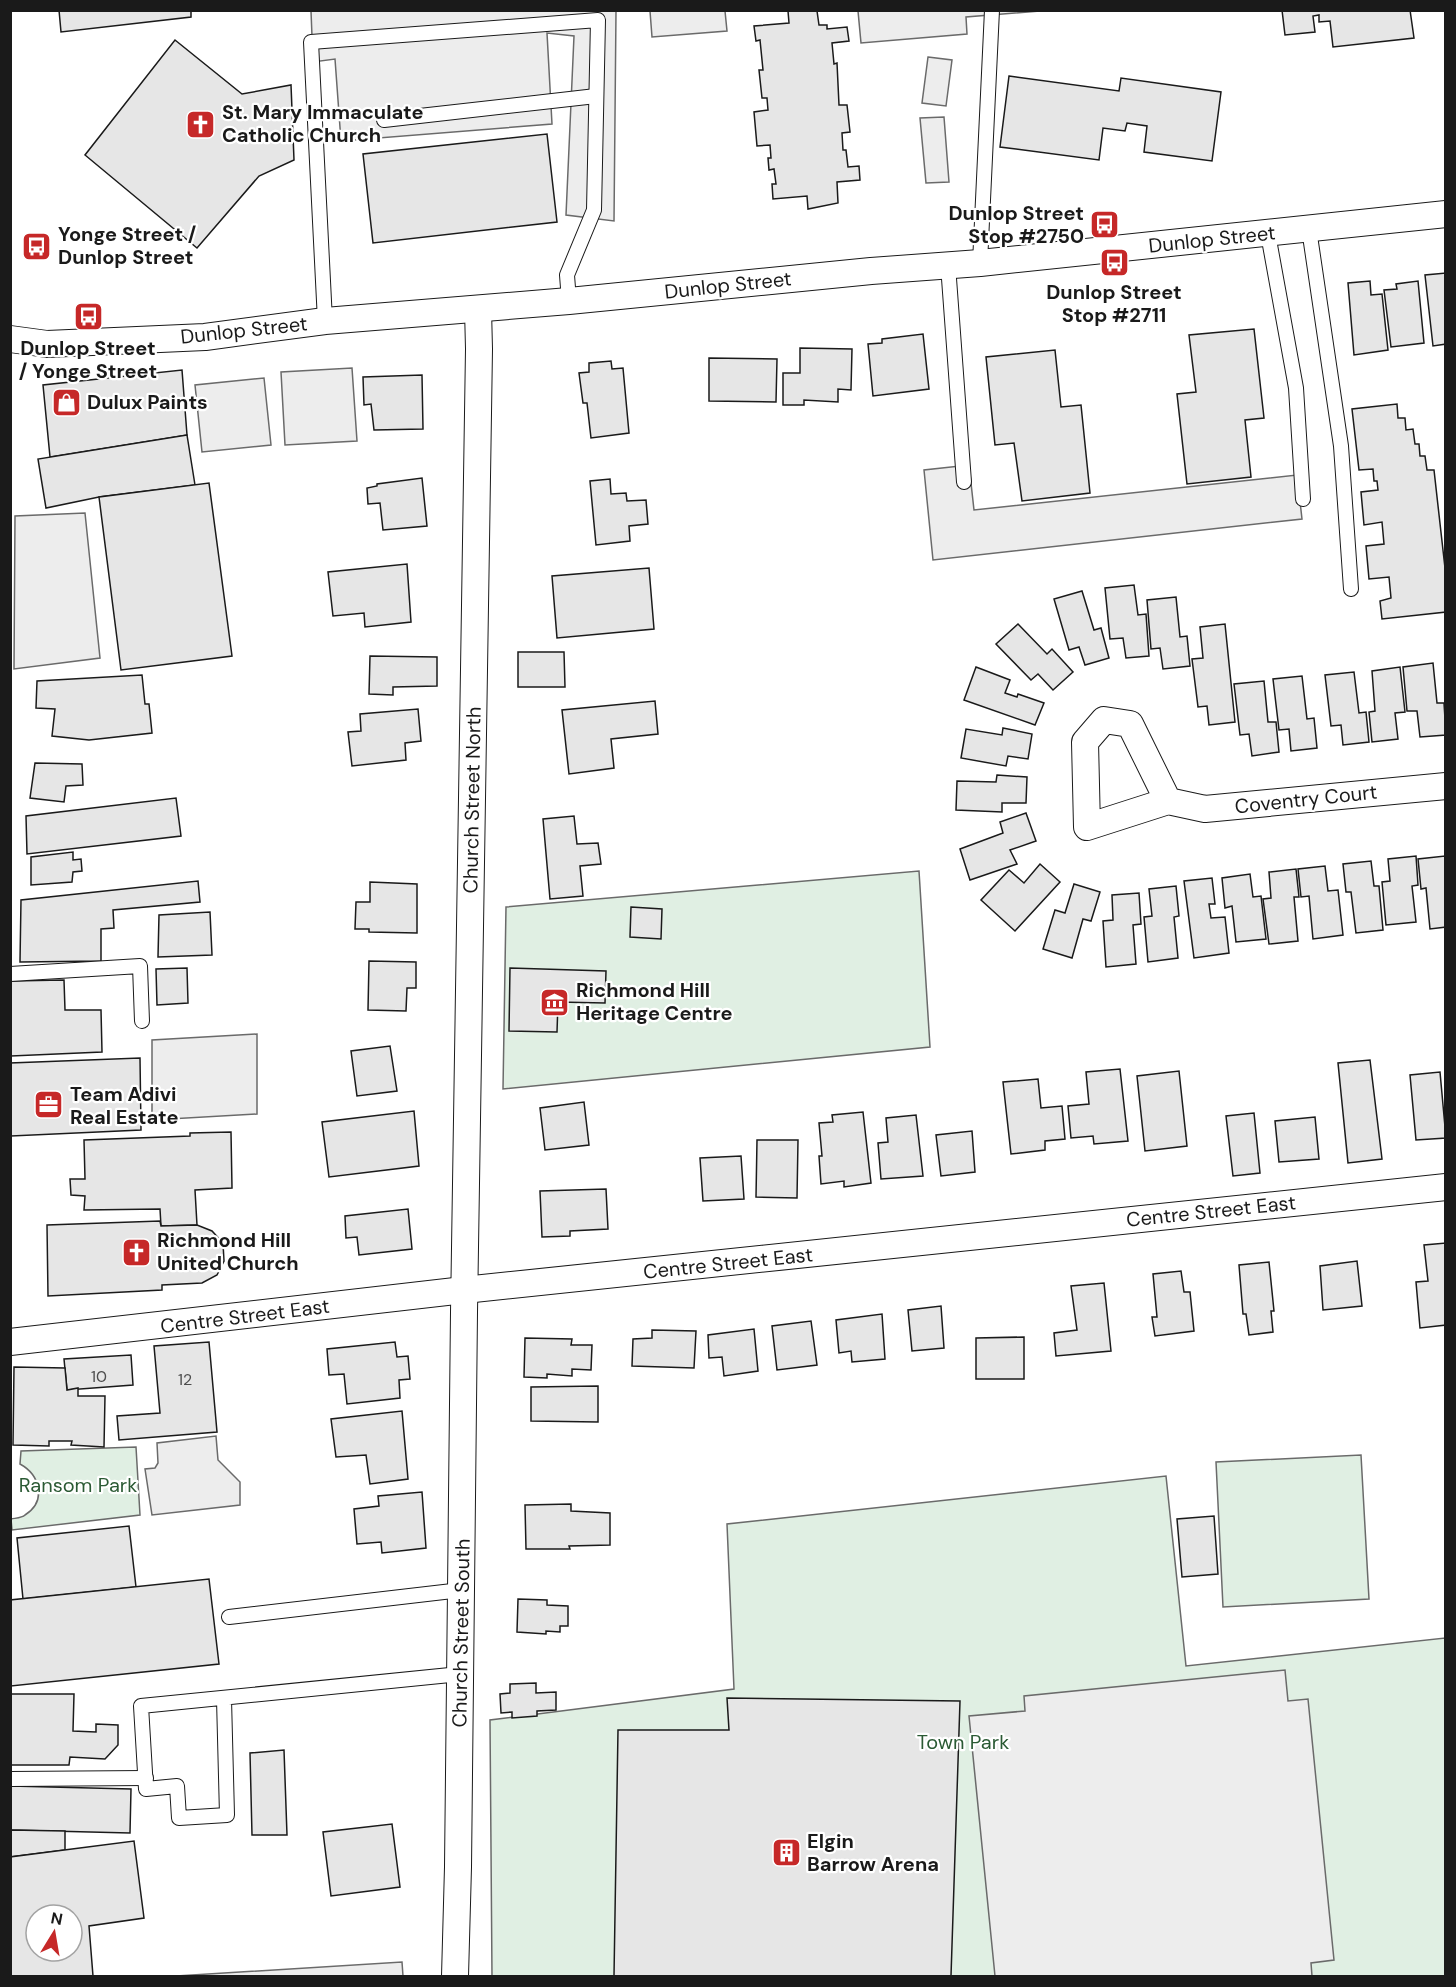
<svg xmlns="http://www.w3.org/2000/svg" width="1456" height="1987" font-family="'DM Sans',sans-serif">
	<style>
		.green { fill: #e0efe3; stroke: #6a6a6a; stroke-width: 1.5 }
		.parking { fill: #ededed; stroke: #6a6a6a; stroke-width: 1.5 }
		.building { fill: #e6e6e6; stroke: #1a1a1a; stroke-width: 1.5; fill-rule: evenodd }
		.lines { fill: none; stroke-linecap: round; stroke-linejoin: round }
		.service-casing { stroke: #1a1a1a; stroke-width: 16 }
		.minor-casing { stroke: #1a1a1a; stroke-width: 28 }
		.service { stroke: #fff; stroke-width: 14 }
		.minor { stroke: #fff; stroke-width: 26 }
		.labels { text-anchor: middle; stroke-width: 4.5; stroke-linejoin: round; paint-order: stroke }
		.number-label { font-size: 16px; fill: #4d4d4d }
		.poi-label { font-size: 20px; font-weight: bold; fill: #1a1a1a; stroke: #fff; text-anchor: start }
		.street-label { font-size: 20px; fill: #1a1a1a; stroke: #fff }
		.park-label { font-size: 20px; fill: #2b5a34; stroke: #fff }
	</style>
	<rect width="100%" height="100%" fill="#fff"/>
	<g class="green">
		<polygon points="919,871 930,1047 503,1089 506,907"/>
		<path d="M136 1447 140 1515 12 1530 11 1519C16 1518 22 1518 25 1515 47 1501 40 1475 20 1464L21 1451Z"/>
		<polygon points="1361,1455 1369,1599 1223,1607 1216,1462"/>
		<polygon points="1166,1476 1186,1666 1445,1638 1445,1976 492,1976 490,1720 734,1689 727,1524"/>
	</g>
	<g class="parking">
		<polygon points="311,11 616,11 614,221 566,215 574,36 547,33 552,124 341,141 335,59 313,62"/>
		<polygon points="650,11 725,11 727,31 652,37"/>
		<polygon points="858,11 1040,11 966,17 967,34 861,43"/>
		<polygon points="928,57 952,60 946,106 922,103"/>
		<polygon points="944,117 949,182 926,183 920,118"/>
		<polygon points="352,368 357,441 285,445 281,372"/>
		<polygon points="264,378 271,445 202,452 195,385"/>
		<polygon points="969,465 974,510 1297,475 1302,519 933,560 924,470"/>
		<polygon points="85,513 100,658 14,669 15,516"/>
		<polygon points="257,1034 257,1114 152,1120 152,1040"/>
		<polygon points="216,1436 218,1460 240,1482 240,1505 152,1515 145,1469 155,1468 158,1463 157,1443"/>
		<polygon points="1285,1670 1288,1701 1308,1699 1334,1960 1311,1963 1312,1976 995,1976 969,1716 1025,1711 1024,1696"/>
		<polygon points="402,1962 403,1976 176,1976"/>
	</g>
	<g class="building">
		<polygon points="59,10 191,10 191,17 61,32"/>
		<polygon points="802,10 817,11 819,25 827,25 827,29 847,27 849,41 832,43 834,64 837,63 839,105 847,105 850,132 842,133 843,150 846,150 848,167 859,166 860,180 837,182 838,203 808,209 807,196 773,199 772,184 776,184 774,169 769,170 768,158 771,158 770,145 757,146 754,112 768,110 767,98 762,98 759,70 763,70 760,40 756,41 754,26 789,23 788,11"/>
		<polygon points="1282,10 1410,10 1414,38 1333,47 1330,21 1319,22 1319,15 1313,16 1315,32 1285,35"/>
		<polygon points="175,40 242,94 291,85 294,160 259,176 197,248 85,155"/>
		<polygon points="1009,76 1119,91 1121,78 1221,92 1212,161 1144,152 1147,126 1127,123 1125,131 1103,128 1099,160 1000,147"/>
		<polygon points="547,134 557,222 373,243 363,154"/>
		<polygon points="1446,273 1446,344 1433,346 1425,275"/>
		<polygon points="1370,281 1371,295 1382,294 1388,350 1354,355 1348,283"/>
		<polygon points="1418,281 1424,343 1391,347 1384,290 1397,289 1396,284"/>
		<polygon points="1254,329 1264,418 1245,420 1251,477 1187,484 1177,394 1196,392 1189,335"/>
		<polygon points="923,334 929,389 873,396 868,344 882,343 882,339"/>
		<polygon points="800,348 852,349 851,390 838,389 838,402 804,400 804,405 783,405 783,373 800,373"/>
		<polygon points="1055,350 1061,407 1081,405 1090,493 1022,501 1014,443 995,445 986,357"/>
		<polygon points="709,358 777,359 776,402 709,401"/>
		<polygon points="611,361 612,369 623,368 629,433 591,438 587,403 583,403 579,373 589,372 589,363"/>
		<polygon points="182,370 187,435 50,457 43,385"/>
		<polygon points="422,375 423,429 374,430 371,404 364,405 363,377"/>
		<polygon points="1397,404 1398,418 1405,418 1406,430 1413,429 1415,444 1419,444 1420,456 1425,456 1427,470 1434,470 1446,577 1446,612 1382,619 1380,601 1391,598 1389,577 1369,579 1366,546 1384,544 1382,522 1364,525 1361,492 1378,490 1377,481 1374,481 1373,469 1359,470 1352,409"/>
		<polygon points="187,435 195,485 99,497 46,508 38,459"/>
		<polygon points="422,478 427,526 383,530 380,503 368,504 367,488 377,486 377,484"/>
		<polygon points="610,479 611,494 626,493 627,501 646,500 648,524 629,526 630,541 596,545 590,481"/>
		<polygon points="209,483 232,656 121,670 99,497"/>
		<polygon points="407,564 411,622 365,627 364,613 333,616 328,572"/>
		<polygon points="649,568 654,629 557,638 552,576"/>
		<polygon points="1134,585 1138,615 1146,614 1149,656 1126,658 1123,638 1110,639 1105,588"/>
		<polygon points="1082,591 1094,630 1101,628 1109,658 1085,665 1079,647 1069,650 1054,599"/>
		<polygon points="1176,597 1180,637 1187,636 1190,666 1163,669 1160,648 1151,649 1147,600"/>
		<polygon points="1018,624 1047,654 1052,649 1073,672 1053,690 1038,674 1031,680 996,644"/>
		<polygon points="1225,624 1235,722 1209,725 1207,706 1198,707 1192,659 1203,658 1200,627"/>
		<polygon points="518,652 564,652 565,687 518,687"/>
		<polygon points="370,656 437,657 437,686 393,687 393,695 369,694"/>
		<polygon points="1433,663 1437,703 1444,703 1446,735 1420,737 1417,711 1407,711 1403,667"/>
		<polygon points="976,667 1010,680 1005,693 1017,697 1018,694 1044,703 1035,725 964,700"/>
		<polygon points="1400,667 1405,712 1395,713 1398,739 1372,742 1369,712 1375,711 1372,671"/>
		<polygon points="1354,672 1359,713 1366,712 1369,742 1343,745 1341,725 1331,726 1325,675"/>
		<polygon points="142,675 145,704 149,704 152,733 89,740 52,736 55,709 36,708 37,681"/>
		<polygon points="1302,676 1307,719 1314,718 1317,748 1291,751 1289,729 1279,730 1273,679"/>
		<polygon points="1264,681 1268,722 1276,722 1279,752 1252,756 1249,734 1240,735 1234,684"/>
		<polygon points="655,701 658,734 611,739 614,768 569,774 562,710"/>
		<polygon points="418,709 421,741 405,743 406,760 352,766 348,732 361,731 360,714"/>
		<polygon points="1003,728 1032,734 1028,759 1008,756 1006,766 961,758 966,729 1002,735"/>
		<polygon points="35,763 82,764 83,785 66,786 64,802 30,798"/>
		<polygon points="997,775 1027,777 1026,803 1002,803 1002,812 956,810 957,781 996,782"/>
		<polygon points="176,798 181,836 27,854 26,816"/>
		<polygon points="1026,813 1036,841 1010,850 1017,864 970,880 960,849 1003,833 1000,822"/>
		<polygon points="574,816 577,844 598,843 601,864 580,866 583,896 550,899 543,819"/>
		<polygon points="73,852 73,860 81,859 82,871 73,872 72,882 31,885 31,857"/>
		<polygon points="1416,856 1418,885 1412,886 1416,922 1386,925 1382,882 1390,881 1388,859"/>
		<polygon points="1445,856 1446,927 1430,929 1426,888 1421,889 1418,859"/>
		<polygon points="1371,861 1374,886 1379,886 1383,930 1356,933 1351,892 1346,892 1343,864"/>
		<polygon points="1040,864 1060,882 1015,931 981,900 1009,870 1024,883"/>
		<polygon points="1325,866 1328,891 1338,890 1343,935 1313,939 1309,896 1301,897 1298,869"/>
		<polygon points="1296,869 1299,897 1294,897 1298,941 1269,944 1263,899 1271,898 1269,872"/>
		<polygon points="1250,874 1253,897 1261,896 1266,939 1236,942 1232,906 1225,908 1222,878"/>
		<polygon points="1212,878 1215,904 1209,904 1211,918 1225,917 1229,953 1194,958 1184,881"/>
		<polygon points="198,881 200,902 113,910 114,928 101,929 101,961 20,962 21,900"/>
		<polygon points="370,882 417,884 417,933 369,932 369,929 355,929 356,902 370,902"/>
		<polygon points="1074,884 1100,892 1091,921 1083,919 1072,958 1043,949 1055,910 1065,913"/>
		<polygon points="1176,886 1179,916 1174,917 1178,958 1148,962 1144,917 1152,916 1149,889"/>
		<polygon points="1139,893 1141,924 1133,925 1136,964 1106,967 1103,921 1113,920 1112,895"/>
		<polygon points="631,907 662,909 661,939 630,937"/>
		<polygon points="210,912 212,955 158,957 159,915"/>
		<polygon points="369,961 416,962 416,988 407,988 406,1011 368,1010"/>
		<polygon points="187,968 188,1003 157,1005 156,969"/>
		<polygon points="510,968 606,971 605,1003 558,1002 557,1032 509,1031"/>
		<polygon points="64,980 65,1010 101,1010 102,1052 11,1056 11,981"/>
		<polygon points="390,1046 397,1091 357,1096 351,1051"/>
		<polygon points="140,1058 141,1130 11,1136 10,1063"/>
		<polygon points="1370,1060 1382,1159 1348,1163 1338,1063"/>
		<polygon points="1120,1069 1128,1141 1094,1144 1093,1136 1071,1138 1068,1106 1089,1104 1086,1072"/>
		<polygon points="1179,1071 1187,1146 1145,1151 1137,1076"/>
		<polygon points="1440,1072 1446,1138 1416,1140 1410,1075"/>
		<polygon points="1038,1079 1041,1108 1062,1106 1065,1139 1045,1141 1045,1150 1011,1154 1003,1082"/>
		<polygon points="584,1102 589,1145 545,1150 540,1108"/>
		<polygon points="414,1111 419,1166 329,1177 322,1122"/>
		<polygon points="863,1112 871,1183 844,1187 844,1181 821,1184 819,1156 822,1156 819,1123 833,1122 832,1115"/>
		<polygon points="1254,1113 1260,1173 1233,1176 1226,1116"/>
		<polygon points="916,1115 923,1176 881,1179 878,1143 888,1142 886,1118"/>
		<polygon points="1315,1117 1319,1159 1279,1162 1275,1121"/>
		<polygon points="972,1131 975,1172 941,1176 936,1135"/>
		<polygon points="231,1132 232,1188 195,1190 197,1225 161,1226 160,1209 84,1210 85,1196 71,1195 70,1179 85,1179 84,1140 190,1136 190,1133"/>
		<polygon points="757,1140 798,1140 797,1198 756,1197"/>
		<polygon points="741,1156 744,1199 703,1201 700,1158"/>
		<polygon points="606,1189 608,1229 570,1231 570,1236 542,1237 540,1191"/>
		<polygon points="408,1209 412,1249 359,1255 357,1237 346,1238 345,1216"/>
		<polygon points="160,1221 161,1226 197,1225 212,1231 223,1243 224,1261 217,1275 202,1283 162,1285 162,1290 48,1296 47,1225"/>
		<polygon points="1446,1243 1446,1325 1420,1328 1416,1282 1428,1281 1424,1245"/>
		<polygon points="1357,1261 1362,1306 1323,1310 1320,1266"/>
		<polygon points="1269,1262 1274,1311 1271,1311 1273,1332 1249,1335 1246,1314 1243,1314 1239,1265"/>
		<polygon points="1181,1271 1184,1292 1190,1292 1194,1331 1155,1336 1152,1317 1157,1317 1153,1274"/>
		<polygon points="1104,1283 1111,1351 1056,1356 1054,1333 1077,1330 1071,1286"/>
		<polygon points="941,1306 944,1348 912,1351 908,1310"/>
		<polygon points="882,1314 885,1359 852,1362 851,1351 839,1353 836,1320"/>
		<polygon points="811,1321 817,1365 777,1370 772,1326"/>
		<polygon points="754,1329 758,1371 724,1376 722,1357 709,1358 708,1335"/>
		<polygon points="652,1330 696,1331 694,1368 632,1366 633,1339 652,1338"/>
		<polygon points="1024,1337 1024,1379 976,1379 976,1338"/>
		<polygon points="525,1338 572,1339 571,1345 592,1345 591,1370 572,1369 572,1376 547,1374 547,1378 524,1377"/>
		<polygon points="209,1342 217,1432 119,1440 117,1416 160,1413 154,1346"/>
		<polygon points="395,1342 397,1357 408,1356 410,1379 399,1380 400,1398 347,1404 344,1374 329,1375 327,1349"/>
		<polygon points="131,1355 133,1385 67,1390 64,1359"/>
		<polygon points="14,1367 65,1368 67,1390 78,1388 78,1396 105,1396 104,1447 71,1445 72,1441 49,1441 49,1446 13,1445"/>
		<polygon points="598,1386 598,1422 531,1421 531,1387"/>
		<polygon points="402,1411 408,1479 370,1484 366,1455 336,1457 331,1419"/>
		<polygon points="422,1492 426,1548 382,1553 381,1542 357,1544 354,1509 379,1506 378,1496"/>
		<polygon points="571,1504 571,1511 610,1513 610,1545 569,1546 570,1549 526,1549 525,1505"/>
		<polygon points="1214,1516 1218,1574 1182,1577 1177,1519"/>
		<polygon points="129,1526 136,1587 23,1599 17,1538"/>
		<polygon points="209,1579 219,1664 11,1686 10,1600"/>
		<polygon points="518,1599 547,1600 547,1605 568,1606 568,1626 560,1626 560,1632 546,1631 546,1634 517,1632"/>
		<polygon points="536,1683 536,1693 556,1692 556,1710 537,1711 537,1716 512,1718 512,1712 501,1713 500,1694 510,1693 510,1684"/>
		<polygon points="10,1694 74,1694 73,1731 96,1732 96,1724 118,1725 118,1745 105,1759 70,1757 69,1765 10,1765"/>
		<polygon points="727,1698 960,1701 951,1976 614,1976 618,1730 729,1730"/>
		<polygon points="284,1750 287,1835 252,1835 250,1753"/>
		<polygon points="10,1786 131,1789 130,1833 10,1830"/>
		<polygon points="392,1824 400,1887 331,1896 323,1832"/>
		<polygon points="10,1830 65,1831 65,1850 10,1857"/>
		<path d="M134 1841 144 1918 89 1926 93 1976H10V1857ZM36 1915H72V1951H36Z"/>
	</g>
	<g class="lines">
		<defs>
			<g id="service">
				<polyline points="384,120 596,96"/>
				<polyline points="1309,229 1341,446 1351,589"/>
				<polyline points="1268,234 1296,388 1303,499"/>
				<polyline points="980,263 992,10"/>
				<polyline points="948,265 964,482"/>
				<polyline points="325,321 311,42 598,20 594,210 567,275 569,301"/>
				<polyline points="10,974 140,966 142,1021"/>
				<polyline points="229,1617 461,1590"/>
				<polyline points="224,1699 227,1815 179,1818 177,1786 146,1789 141,1706 460,1674"/>
				<polyline points="10,1779 146,1778"/>
			</g>
			<g id="minor">
				<polyline points="10,339 47,344 205,337 325,321 569,301 871,271 980,263 1446,214"/>
				<polyline points="1168,801 1130,724 1104,720 1085,742 1087,827 1168,801 1205,809 1446,786"/>
				<polyline points="10,1342 464,1290 1446,1187"/>
				<polyline points="455,1976 458,1867 464,1312 479,349 478,309"/>
			</g>
		</defs>
		<use href="#service" class="service-casing"/>
		<use href="#minor" class="minor-casing"/>
		<use href="#service" class="service"/>
		<use href="#minor" class="minor"/>
	</g>
	<defs>
		<symbol id="church-square" viewBox="-11 -11 22 22"><rect x="-9" y="-9" width="18" height="18" rx="4" fill="#c62828" stroke="#fff"/><path d="M-1.2-6h2.4v3.5h3.3v2.4h-3.3V6h-2.4V-.1h-3.3v-2.4h3.3Z" fill="#fff"/></symbol>
		<symbol id="bus-square" viewBox="-11 -11 22 22"><rect x="-9" y="-9" width="18" height="18" rx="4" fill="#c62828" stroke="#fff"/><path d="M-5-6H5V4H4V6H2V4H-2V6H-4V4H-5ZM-3.5-4V0h7V-4ZM-3.5 1.2v1.5H-2V1.2ZM2 1.2v1.5H3.5V1.2Z" fill="#fff"/></symbol>
		<symbol id="shop-square" viewBox="-11 -11 22 22"><rect x="-9" y="-9" width="18" height="18" rx="4" fill="#c62828" stroke="#fff"/><path d="M-5-2.5h2.3a2.7 3.5 0 0 1 5.4 0H5L5.5 6h-11ZM-1.5-2.5h3a1.5 2.3 0 0 0-3 0Z" fill="#fff"/></symbol>
		<symbol id="museum-square" viewBox="-11 -11 22 22"><rect x="-9" y="-9" width="18" height="18" rx="4" fill="#c62828" stroke="#fff"/><path d="M0-6L6-3V-2H-6V-3ZM-5-1h2V3h-2ZM-1-1h2V3h-2ZM3-1h2V3H3ZM-6 4H6V6H-6Z" fill="#fff"/></symbol>
		<symbol id="office-square" viewBox="-11 -11 22 22"><rect x="-9" y="-9" width="18" height="18" rx="4" fill="#c62828" stroke="#fff"/><path d="M-6-3h4V-5.5h4V-3h4V5H-6ZM-1-4.5V-3h2v-1.5ZM-6 0V1H6V0Z" fill="#fff"/></symbol>
		<symbol id="building-square" viewBox="-11 -11 22 22"><rect x="-9" y="-9" width="18" height="18" rx="4" fill="#c62828" stroke="#fff"/><path d="M-4-6H4V6H1V3H-1V6H-4ZM-2.5-4.3h1.7v1.8h-1.7ZM.8-4.3h1.7v1.8H.8ZM-2.5-1h1.7V.8h-1.7ZM.8-1h1.7V.8H.8Z" fill="#fff"/></symbol>
	</defs>
	<g fill-rule="evenodd">
		<use href="#church-square" x="184" y="108" width="33" height="33"/>
		<use href="#bus-square" x="1088" y="208" width="33" height="33"/>
		<use href="#bus-square" x="20" y="230" width="33" height="33"/>
		<use href="#bus-square" x="1098" y="246" width="33" height="33"/>
		<use href="#bus-square" x="72" y="300" width="33" height="33"/>
		<use href="#shop-square" x="50" y="386" width="33" height="33"/>
		<use href="#museum-square" x="538" y="986" width="33" height="33"/>
		<use href="#office-square" x="32" y="1088" width="33" height="33"/>
		<use href="#church-square" x="120" y="1236" width="33" height="33"/>
		<use href="#building-square" x="770" y="1836" width="33" height="33"/>
	</g>
	<g class="labels">
		<g class="number-label">
			<text x="99" y="1382">10</text>
			<text x="185" y="1385">12</text>
		</g>
		<g class="poi-label">
			<text x="222" y="119">St. Mary Immaculate<tspan x="222" dy="23">Catholic Church</tspan></text>
			<text x="1084" y="220" text-anchor="end">Dunlop Street<tspan x="1084" dy="23">Stop #2750</tspan></text>
			<text x="58" y="241">Yonge Street /<tspan x="58" dy="23">Dunlop Street</tspan></text>
			<text x="1114" y="299" text-anchor="middle">Dunlop Street<tspan x="1114" dy="23">Stop #2711</tspan></text>
			<text x="88" y="355" text-anchor="middle">Dunlop Street<tspan x="88" dy="23">/ Yonge Street</tspan></text>
			<text x="87" y="409">Dulux Paints</text>
			<text x="576" y="997">Richmond Hill<tspan x="576" dy="23">Heritage Centre</tspan></text>
			<text x="70" y="1101">Team Adivi<tspan x="70" dy="23">Real Estate</tspan></text>
			<text x="157" y="1247">Richmond Hill<tspan x="157" dy="23">United Church</tspan></text>
			<text x="807" y="1848">Elgin<tspan x="807" dy="23">Barrow Arena</tspan></text>
		</g>
		<g class="street-label">
			<text transform="translate(1212 239) rotate(-6)" y="7">Dunlop Street</text>
			<text transform="translate(728 285) rotate(-6)" y="7">Dunlop Street</text>
			<text transform="translate(244 330) rotate(-6)" y="7">Dunlop Street</text>
			<text transform="translate(1306 799) rotate(-6)" y="7">Coventry Court</text>
			<text transform="translate(472 800) rotate(-89)" y="7">Church Street North</text>
			<text transform="translate(1211 1211) rotate(-6)" y="7">Centre Street East</text>
			<text transform="translate(728 1263) rotate(-6)" y="7">Centre Street East</text>
			<text transform="translate(245 1316) rotate(-7)" y="7">Centre Street East</text>
			<text transform="translate(461 1633) rotate(-89)" y="7">Church Street South</text>
		</g>
		<g class="park-label">
			<text x="78" y="1492">Ransom Park</text>
			<text x="963" y="1749">Town Park</text>
		</g>
	</g>
	<rect width="1456" height="1987" fill="none" stroke="#1a1a1a" stroke-width="24"/>
	<g transform="translate(54 1933) rotate(11)"><circle r="28" fill="#ffffff" stroke="#a3a3a3" stroke-width="1.5"/>
	<path d="M0-4.5L10 22L0 15L-10 22Z" fill="#c62828"/>
	<text y="-9" font-size="16" font-weight="bold" text-anchor="middle" fill="#1a1a1a">N</text>
	</g>
</svg>
